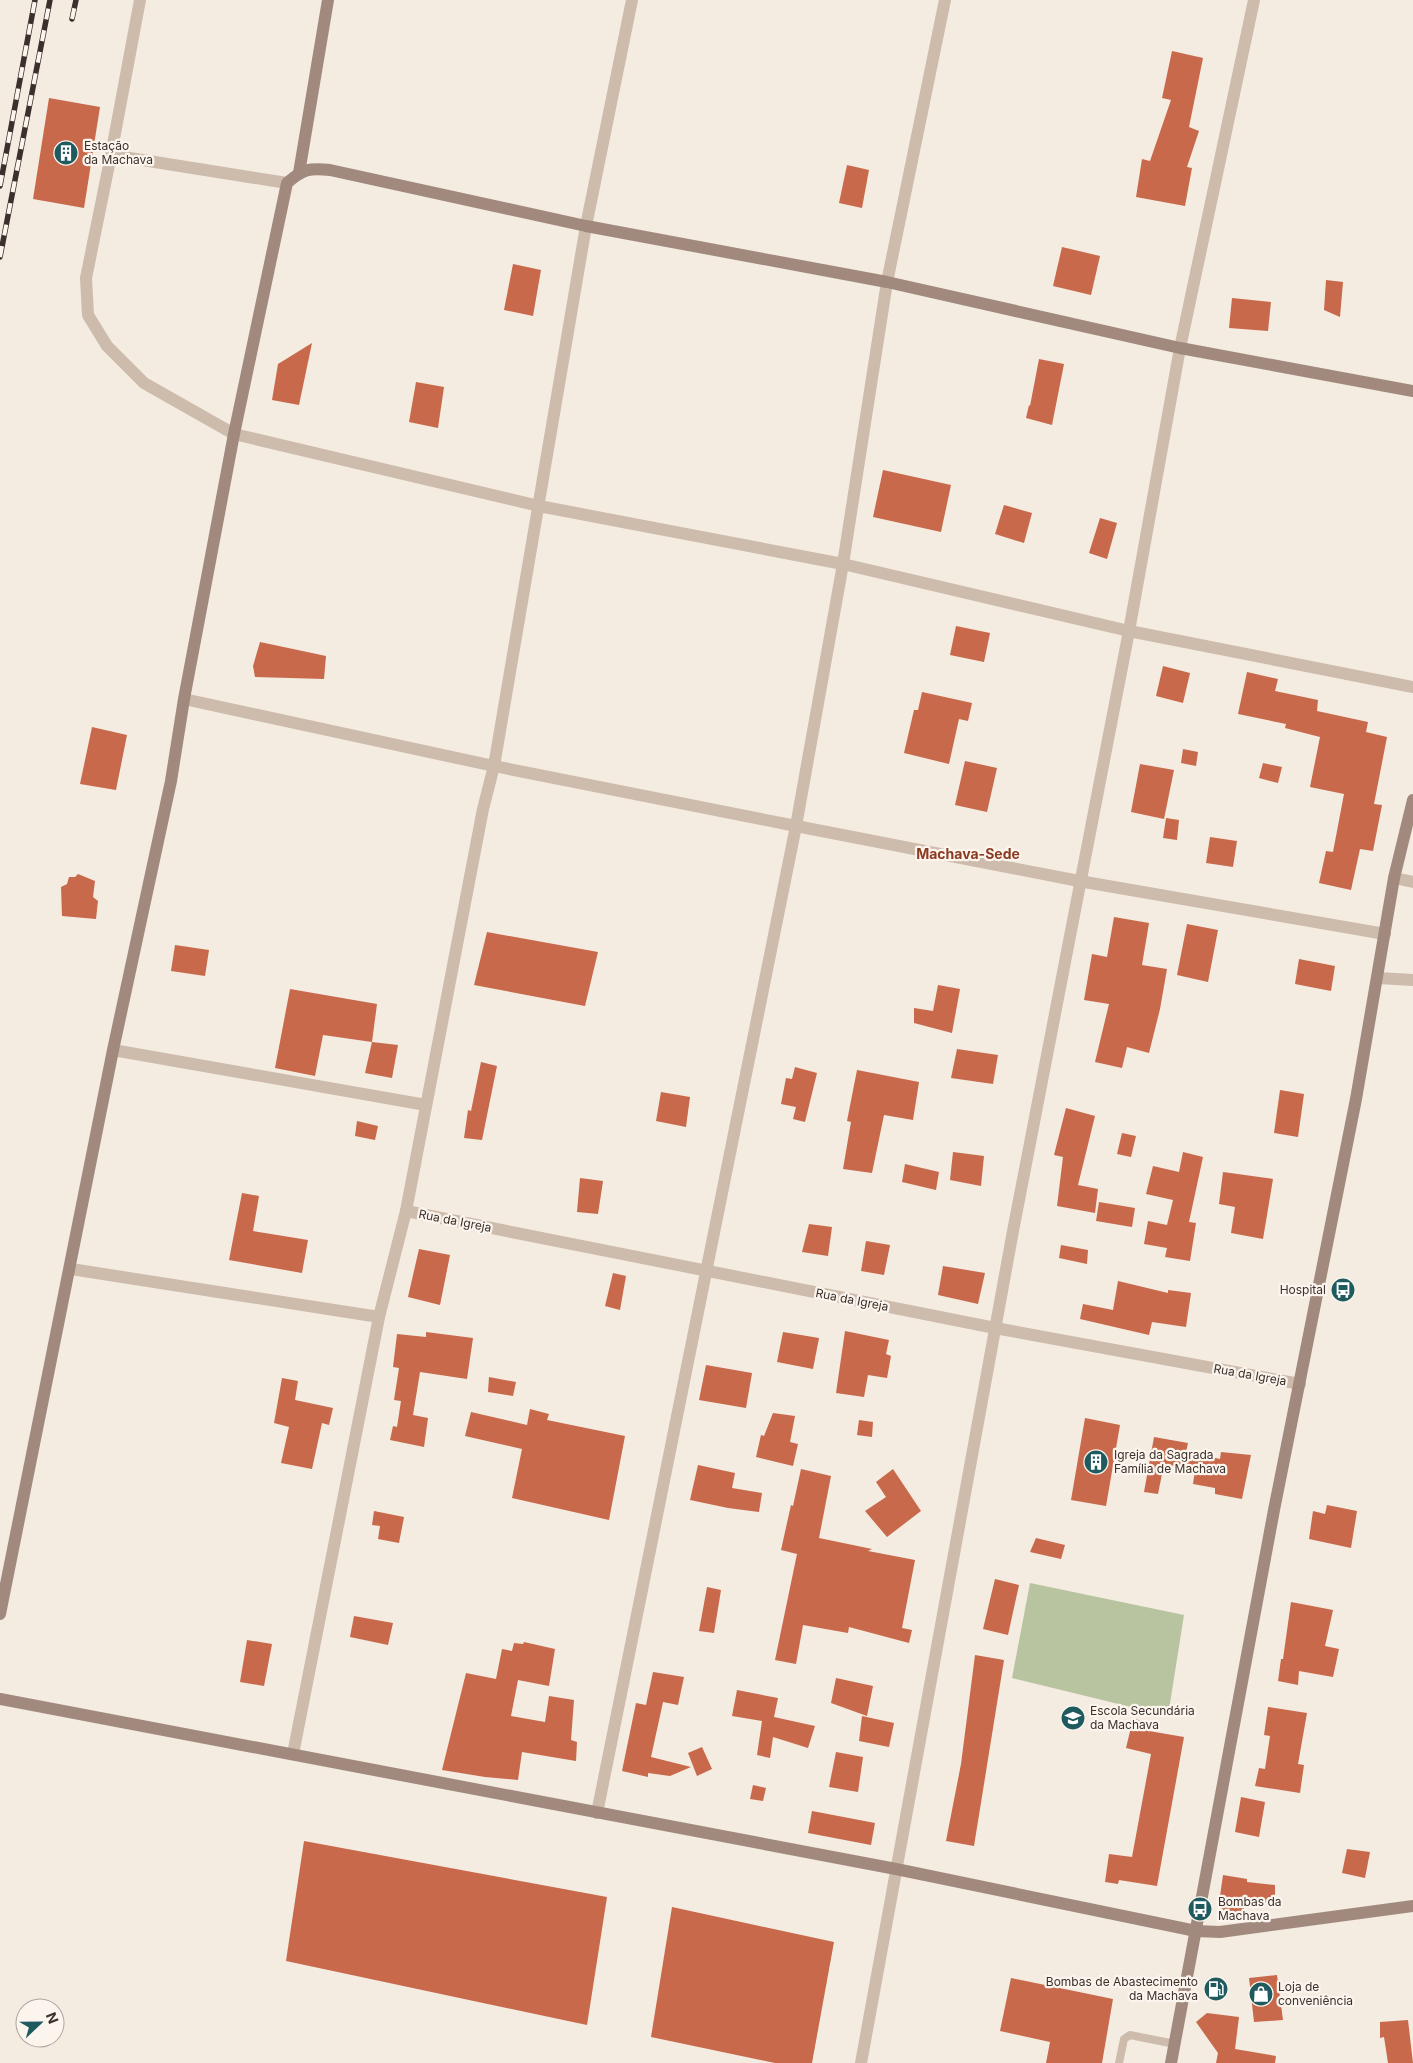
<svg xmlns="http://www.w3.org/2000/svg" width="1413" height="2063" font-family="Inter,sans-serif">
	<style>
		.green { fill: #b8c4a0 }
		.building { fill: #c8694b }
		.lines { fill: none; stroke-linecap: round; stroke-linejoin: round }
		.lane { stroke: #cdbbac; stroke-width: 8 }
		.street { stroke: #cdbbac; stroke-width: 12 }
		.secondary { stroke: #a18a7d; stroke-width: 12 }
		.rail-casing { stroke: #3b302b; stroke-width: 5.5 }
		.rail { stroke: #fbf5ee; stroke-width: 4; stroke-dasharray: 11; stroke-linecap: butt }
		.labels { text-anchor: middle; stroke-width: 4.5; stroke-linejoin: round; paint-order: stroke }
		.poi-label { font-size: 12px; fill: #3b302b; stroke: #fbf5ee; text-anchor: start }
		.street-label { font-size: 12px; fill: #3b302b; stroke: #fbf5ee }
		.neighbourhood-label { font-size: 14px; font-weight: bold; fill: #8c3b22; stroke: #fbf5ee }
	</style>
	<rect width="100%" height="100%" fill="#f4ebe1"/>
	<polygon class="green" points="1030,1583 1184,1615 1168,1716 1012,1678"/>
	<g class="building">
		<polygon points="1172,51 1203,58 1189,127 1199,131 1187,167 1192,168 1185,206 1136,197 1142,159 1150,161 1171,100 1162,98"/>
		<polygon points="49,98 100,107 84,208 33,199"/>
		<polygon points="847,165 869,170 862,208 839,203"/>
		<polygon points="1062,247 1100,256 1091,295 1053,286"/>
		<polygon points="513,264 541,270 533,316 504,310"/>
		<polygon points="1326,280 1343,282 1340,317 1324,310"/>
		<polygon points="1232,298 1271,302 1268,331 1229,328"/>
		<polygon points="312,343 299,405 272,400 278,364"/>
		<polygon points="1039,359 1064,364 1052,425 1026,418 1029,405 1030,406"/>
		<polygon points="416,382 444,387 438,428 409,422"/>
		<polygon points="883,470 951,485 941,532 873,517"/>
		<polygon points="1004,505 1032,513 1024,543 995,534"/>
		<polygon points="1100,518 1117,523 1107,559 1089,553"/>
		<polygon points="956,626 990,633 984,662 950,655"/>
		<polygon points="260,642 326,656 324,679 255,677 253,666"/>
		<polygon points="1163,666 1190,673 1183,703 1156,696"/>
		<polygon points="1247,672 1278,679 1275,691 1318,700 1317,711 1368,722 1366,732 1387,737 1374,804 1382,805 1373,851 1360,849 1351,890 1319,883 1326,851 1333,852 1344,794 1310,787 1320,737 1285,728 1286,724 1238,714"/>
		<polygon points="922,692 972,703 968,721 959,719 949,764 904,753 914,710 918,710"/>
		<polygon points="92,727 127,735 116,790 80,784"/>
		<polygon points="1183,749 1198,752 1196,766 1181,763"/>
		<polygon points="965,761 997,768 987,812 955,805"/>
		<polygon points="1263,763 1282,767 1278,783 1259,778"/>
		<polygon points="1140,764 1174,770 1164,819 1131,812"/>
		<polygon points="1166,818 1179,820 1177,840 1163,838"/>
		<polygon points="1210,837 1237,841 1233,867 1206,863"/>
		<polygon points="78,874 95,881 93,897 98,901 96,919 62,916 61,887 67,884 69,877 75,877"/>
		<polygon points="1114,917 1149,923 1142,965 1167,969 1160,1009 1149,1053 1127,1047 1122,1068 1095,1062 1109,1004 1084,1000 1092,954 1107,957"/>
		<polygon points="1187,924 1218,930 1208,982 1177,975"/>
		<polygon points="487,932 598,952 585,1006 474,985"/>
		<polygon points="175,945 209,950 205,976 171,971"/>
		<polygon points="1299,959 1335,966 1331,991 1295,984"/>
		<polygon points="938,985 960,989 952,1033 914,1023 914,1008 933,1011"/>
		<polygon points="290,989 377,1004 372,1042 323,1035 315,1076 275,1068"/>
		<polygon points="372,1042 398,1045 392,1078 365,1073"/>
		<polygon points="957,1049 998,1055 993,1084 951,1078"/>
		<polygon points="481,1062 497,1066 482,1140 464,1138 468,1110 471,1111"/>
		<polygon points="795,1067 817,1073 805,1122 793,1119 796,1107 781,1104 786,1078 792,1079"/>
		<polygon points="857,1070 919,1082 913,1120 884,1115 872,1173 843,1169 851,1122 847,1121"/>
		<polygon points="1280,1090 1304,1094 1298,1137 1274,1133"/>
		<polygon points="661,1092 690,1097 686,1127 656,1121"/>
		<polygon points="1066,1108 1095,1116 1078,1185 1098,1189 1095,1213 1057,1206 1063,1157 1054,1155"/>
		<polygon points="357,1121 378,1126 375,1140 355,1136"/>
		<polygon points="1122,1133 1136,1136 1131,1157 1117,1154"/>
		<polygon points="953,1152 984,1156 981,1186 950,1180"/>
		<polygon points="1183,1152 1203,1157 1189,1222 1196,1223 1190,1261 1165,1257 1167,1248 1144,1244 1148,1221 1167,1225 1173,1200 1146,1194 1153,1166 1179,1172"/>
		<polygon points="905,1164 939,1172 936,1190 902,1182"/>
		<polygon points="1223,1172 1273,1179 1263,1239 1231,1233 1235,1207 1219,1204"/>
		<polygon points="580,1178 603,1181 598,1214 577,1212"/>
		<polygon points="242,1193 259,1196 253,1231 308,1240 302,1273 229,1260"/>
		<polygon points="1099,1202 1135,1208 1132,1227 1096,1221"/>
		<polygon points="809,1224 832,1227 828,1256 802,1252"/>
		<polygon points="866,1241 890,1245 884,1275 861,1271"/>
		<polygon points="1061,1245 1088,1250 1087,1264 1059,1258"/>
		<polygon points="419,1249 450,1255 440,1305 408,1297"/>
		<polygon points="943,1266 985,1273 978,1304 938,1295"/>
		<polygon points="613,1273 626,1276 620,1310 605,1306"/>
		<polygon points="1118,1281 1168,1293 1168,1290 1191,1293 1186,1327 1152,1322 1149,1335 1080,1319 1083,1304 1113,1310"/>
		<polygon points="845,1331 889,1340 886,1354 891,1356 887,1378 868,1375 864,1397 836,1393"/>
		<polygon points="426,1332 473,1338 467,1379 420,1372 413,1415 428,1418 424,1447 390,1440 393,1426 397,1427 401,1401 394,1400 399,1368 393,1367 397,1334 426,1337"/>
		<polygon points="783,1332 819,1338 813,1369 777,1362"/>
		<polygon points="706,1365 752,1373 746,1408 699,1400"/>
		<polygon points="489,1377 516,1382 513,1396 488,1392"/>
		<polygon points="282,1378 298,1381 295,1400 333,1408 329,1425 322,1423 312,1469 281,1463 289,1427 274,1423"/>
		<polygon points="530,1409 549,1414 547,1420 625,1436 609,1520 512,1498 522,1449 465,1436 471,1412 527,1425"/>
		<polygon points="773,1413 795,1416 790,1442 798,1444 793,1466 756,1457 761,1435 764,1436"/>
		<polygon points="1085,1418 1120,1425 1106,1506 1071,1500"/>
		<polygon points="859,1420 873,1422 872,1437 857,1435"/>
		<polygon points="1154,1437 1188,1443 1186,1452 1220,1459 1221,1452 1251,1455 1242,1499 1215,1494 1215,1488 1193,1484 1195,1470 1164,1464 1158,1494 1144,1492"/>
		<polygon points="698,1465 735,1473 732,1488 762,1493 759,1512 728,1508 690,1500"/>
		<polygon points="801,1469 831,1476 819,1538 872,1549 868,1551 915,1560 902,1628 912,1630 909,1643 849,1627 848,1633 803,1625 796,1664 775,1660 797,1554 781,1550 791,1505 793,1506"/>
		<polygon points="893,1469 921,1511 887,1537 865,1511 886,1497 876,1482"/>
		<polygon points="1327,1505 1357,1511 1351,1548 1309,1539 1313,1511 1325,1514"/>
		<polygon points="374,1511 404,1517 399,1543 378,1539 380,1526 372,1525"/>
		<polygon points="1036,1538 1065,1545 1061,1559 1030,1552"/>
		<polygon points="995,1579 1019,1585 1008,1635 983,1629"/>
		<polygon points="707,1587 721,1590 714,1633 699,1631"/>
		<polygon points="1291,1602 1333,1610 1325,1646 1339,1649 1333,1677 1299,1671 1298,1685 1278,1681 1281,1659 1283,1659"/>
		<polygon points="354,1616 393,1623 388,1645 350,1637"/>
		<polygon points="247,1640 272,1644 264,1686 240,1682"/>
		<polygon points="524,1642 555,1649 549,1686 518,1680 511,1716 545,1722 549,1696 574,1700 571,1740 577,1742 576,1761 522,1752 518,1780 485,1777 442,1770 466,1673 496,1679 502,1649 512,1651 514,1643 523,1644"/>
		<polygon points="975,1655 1004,1660 974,1846 946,1841 961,1764"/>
		<polygon points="653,1672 684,1677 678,1705 663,1702 651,1757 691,1767 670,1776 648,1773 648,1777 622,1771 636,1703 646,1705"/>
		<polygon points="836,1678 873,1686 867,1716 831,1703"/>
		<polygon points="737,1690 778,1698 774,1717 815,1726 808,1748 773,1737 770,1758 757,1755 762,1721 732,1716"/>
		<polygon points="1268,1707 1307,1713 1298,1764 1304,1765 1300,1793 1255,1786 1259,1768 1265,1769 1270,1736 1264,1735"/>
		<polygon points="862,1716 894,1723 889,1747 859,1741"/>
		<polygon points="1133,1719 1151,1722 1149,1731 1184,1737 1157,1886 1119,1880 1118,1884 1105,1882 1109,1854 1132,1857 1151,1754 1126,1748"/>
		<polygon points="702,1747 712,1769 697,1776 688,1753"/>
		<polygon points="836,1752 863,1757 858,1792 829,1787"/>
		<polygon points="753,1785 766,1788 763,1801 750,1799"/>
		<polygon points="1241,1797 1265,1802 1259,1837 1235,1832"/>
		<polygon points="812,1811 875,1823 871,1845 808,1833"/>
		<polygon points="304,1841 607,1897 587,2025 286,1961"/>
		<polygon points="1347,1849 1370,1852 1365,1878 1342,1873"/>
		<polygon points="1223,1875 1247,1879 1247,1882 1275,1885 1275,1903 1245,1902 1243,1916 1230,1915 1221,1908 1219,1903"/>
		<polygon points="672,1907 834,1942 812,2063 775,2063 651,2037"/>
		<polygon points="1277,1975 1283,2020 1254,2022 1249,1978"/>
		<polygon points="1011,1978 1113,1999 1102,2063 1046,2063 1050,2042 1000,2031"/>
		<polygon points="1207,2013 1239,2017 1235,2049 1276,2056 1275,2063 1216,2063 1218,2053 1196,2022"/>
		<polygon points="1408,2020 1413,2063 1388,2063 1384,2037 1380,2038 1380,2022"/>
	</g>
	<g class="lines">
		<polyline class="lane" points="1119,2063 1124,2039 1130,2035 1175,2044"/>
		<g class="street">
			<polyline points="140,0 111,155 86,278 88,315 107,346 144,383 234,434 539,506 843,564 1129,631 1413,687"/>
			<polyline points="111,155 287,183"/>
			<polyline points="184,699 494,766 796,826 1079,881 1385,934"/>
			<polyline points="1394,878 1413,882"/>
			<polyline points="1378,978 1413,980"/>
			<polyline points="113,1050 426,1105"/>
			<polyline points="406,1211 995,1328 1300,1384"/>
			<polyline points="71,1269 379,1317"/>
			<polyline points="293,1754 379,1317 406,1211 483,809 494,766 586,226 632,0"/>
			<polyline points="597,1813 796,826 843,564 887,282 945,0"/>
			<polyline points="861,2063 1013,1231 1129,631 1180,348 1254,0"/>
		</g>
		<g class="secondary">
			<polyline points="299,173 328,0"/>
			<path d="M0 1614 113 1050 171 781 184 699 234 434 287 183C303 169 309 168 330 170L586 226 887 282 1180 348 1413 391"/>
			<polyline points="0,1699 896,1869 1196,1931 1220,1932 1413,1906"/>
			<polyline points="1171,2063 1274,1510 1356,1099 1394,878 1413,800"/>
		</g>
		<defs>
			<g id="rail">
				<polyline points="72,19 76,0"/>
				<polyline points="0,186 35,0"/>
				<polyline points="0,257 50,0"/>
			</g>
		</defs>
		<use href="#rail" class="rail-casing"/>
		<use href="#rail" class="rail"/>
	</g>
	<defs>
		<symbol id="building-disc" viewBox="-11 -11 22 22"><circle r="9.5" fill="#1f5a5e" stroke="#fbf5ee"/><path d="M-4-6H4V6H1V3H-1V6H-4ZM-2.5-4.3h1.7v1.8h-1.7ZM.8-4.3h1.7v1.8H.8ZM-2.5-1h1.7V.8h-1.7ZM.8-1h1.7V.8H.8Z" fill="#fff"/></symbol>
		<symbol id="bus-disc" viewBox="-11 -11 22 22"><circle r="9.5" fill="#1f5a5e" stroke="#fbf5ee"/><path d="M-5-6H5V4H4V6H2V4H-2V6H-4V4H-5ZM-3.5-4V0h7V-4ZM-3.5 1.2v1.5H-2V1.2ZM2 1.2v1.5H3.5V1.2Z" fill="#fff"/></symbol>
		<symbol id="school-disc" viewBox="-11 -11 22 22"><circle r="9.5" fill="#1f5a5e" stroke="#fbf5ee"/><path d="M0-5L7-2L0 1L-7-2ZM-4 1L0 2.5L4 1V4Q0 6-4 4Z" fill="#fff"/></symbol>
		<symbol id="fuel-disc" viewBox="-11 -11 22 22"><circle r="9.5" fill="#1f5a5e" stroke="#fbf5ee"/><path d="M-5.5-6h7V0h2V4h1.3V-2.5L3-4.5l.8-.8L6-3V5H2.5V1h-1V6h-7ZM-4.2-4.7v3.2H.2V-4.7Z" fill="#fff"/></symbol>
		<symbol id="shop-disc" viewBox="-11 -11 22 22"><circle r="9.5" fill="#1f5a5e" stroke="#fbf5ee"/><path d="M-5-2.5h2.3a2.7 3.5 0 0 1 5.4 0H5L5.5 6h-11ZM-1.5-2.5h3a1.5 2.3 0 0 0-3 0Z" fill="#fff"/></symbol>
	</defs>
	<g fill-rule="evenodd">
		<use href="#building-disc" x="52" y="139" width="28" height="28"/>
		<use href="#bus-disc" x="1329" y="1276" width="28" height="28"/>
		<use href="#building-disc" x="1082" y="1448" width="28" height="28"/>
		<use href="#school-disc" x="1059" y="1704" width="28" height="28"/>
		<use href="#bus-disc" x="1186" y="1895" width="28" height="28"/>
		<use href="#fuel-disc" x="1202" y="1975" width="28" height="28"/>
		<use href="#shop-disc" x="1247" y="1980" width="28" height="28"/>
	</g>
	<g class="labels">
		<g class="poi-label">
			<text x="84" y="150">Estação<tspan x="84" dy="14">da Machava</tspan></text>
			<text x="1326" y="1294" text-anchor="end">Hospital</text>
			<text x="1114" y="1459">Igreja da Sagrada<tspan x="1114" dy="14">Família de Machava</tspan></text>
			<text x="1090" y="1715">Escola Secundária<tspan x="1090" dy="14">da Machava</tspan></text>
			<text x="1218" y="1906">Bombas da<tspan x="1218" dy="14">Machava</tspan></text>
			<text x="1198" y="1986" text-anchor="end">Bombas de Abastecimento<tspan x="1198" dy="14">da Machava</tspan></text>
			<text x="1278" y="1991">Loja de<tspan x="1278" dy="14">conveniência</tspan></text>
		</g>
		<g class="street-label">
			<text transform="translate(455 1221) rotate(11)" y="4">Rua da Igreja</text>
			<text transform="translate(852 1300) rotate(11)" y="4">Rua da Igreja</text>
			<text transform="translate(1250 1375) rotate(10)" y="4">Rua da Igreja</text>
		</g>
		<g class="neighbourhood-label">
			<text x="968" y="859">Machava-Sede</text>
		</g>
	</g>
	<g transform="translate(40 2023) rotate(68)"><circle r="24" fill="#fbf5ee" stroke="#aea6a0"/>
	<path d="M0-4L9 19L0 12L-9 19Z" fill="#1f5a5e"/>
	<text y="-8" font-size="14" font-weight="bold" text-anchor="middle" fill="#3b302b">N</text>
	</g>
</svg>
